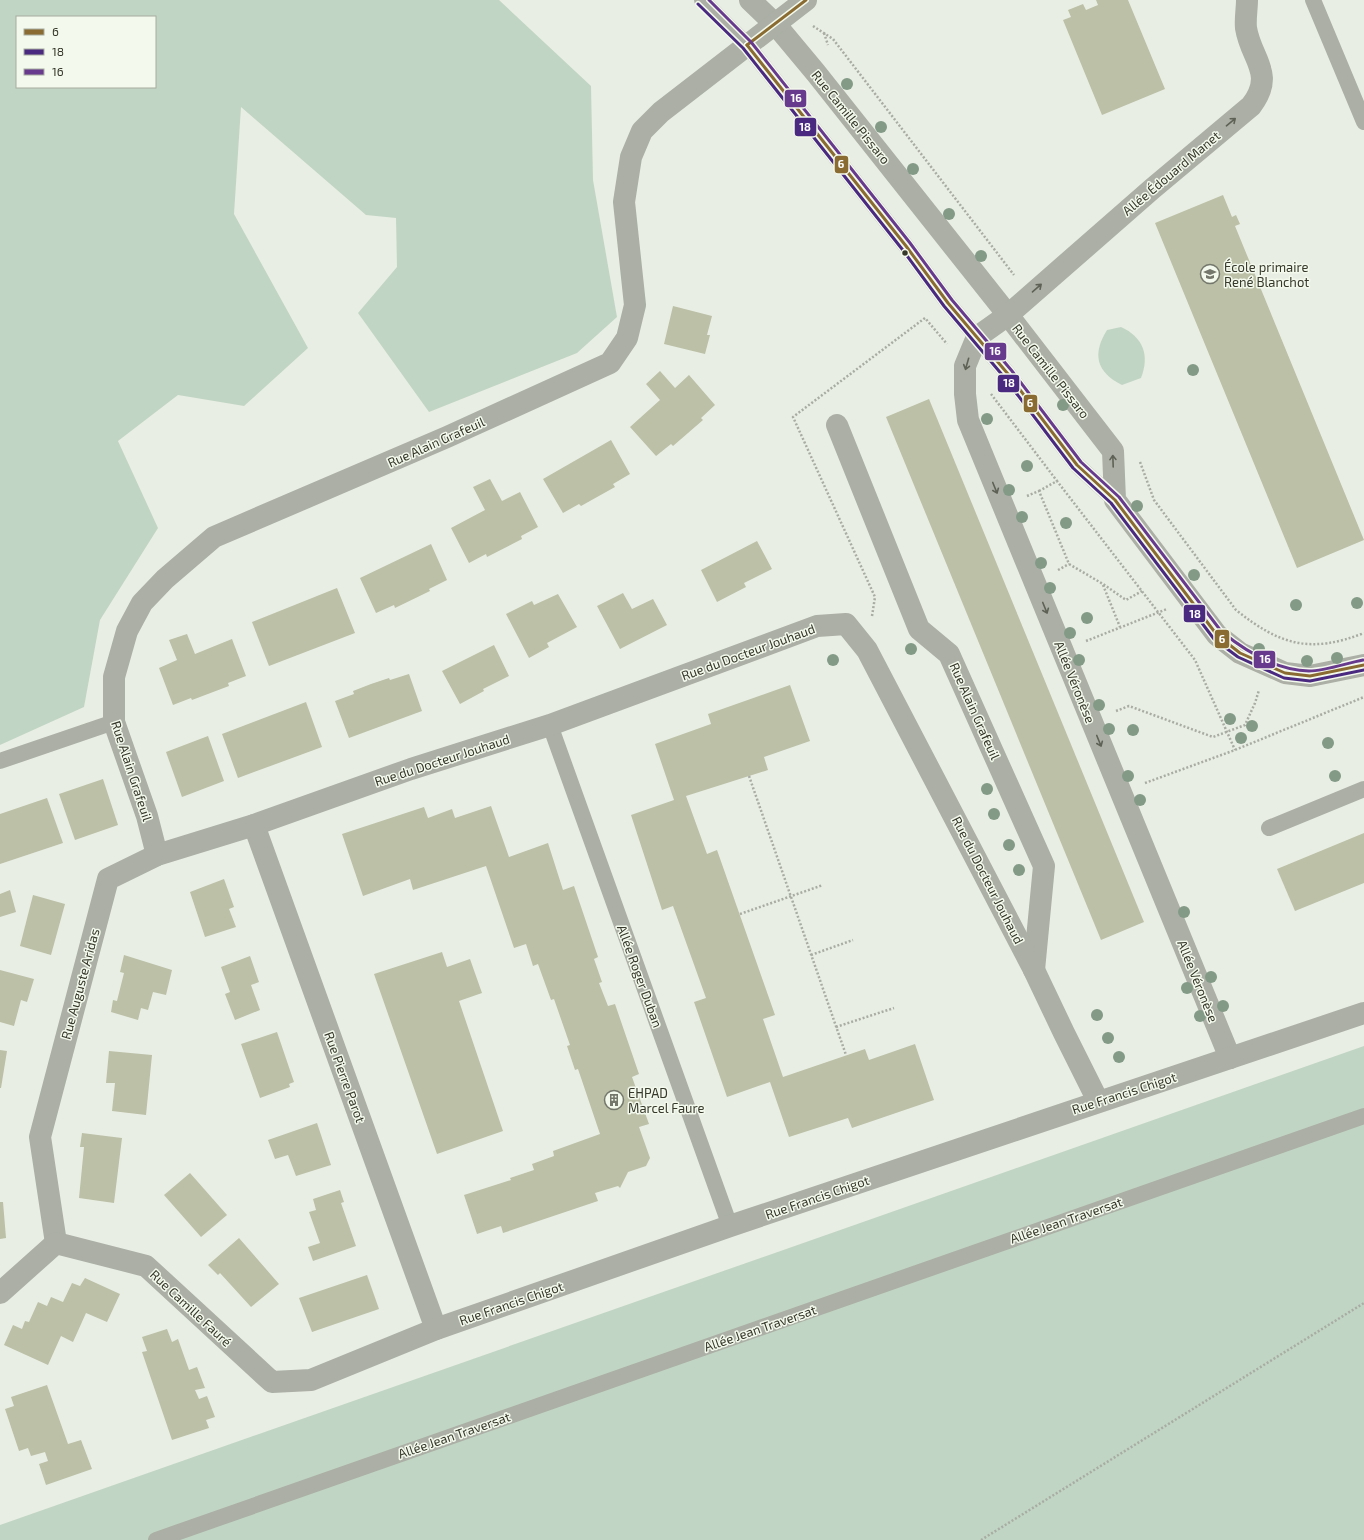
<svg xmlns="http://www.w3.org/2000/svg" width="1364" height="1540" font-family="'Exo 2',sans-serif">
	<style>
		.green { fill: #c1d5c4; fill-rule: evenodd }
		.building { fill: #bbc0a7 }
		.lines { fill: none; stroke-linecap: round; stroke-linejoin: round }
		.path { stroke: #a8aca3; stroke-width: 2.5; stroke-dasharray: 2 2; stroke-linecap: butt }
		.lane { stroke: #abafa5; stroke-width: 16 }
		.street { stroke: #abafa5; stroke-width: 22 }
		.bus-1-casing { stroke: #f3f9ec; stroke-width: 6 }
		.bus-2-casing { stroke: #f3f9ec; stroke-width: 6 }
		.bus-3-casing { stroke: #f3f9ec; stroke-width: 6 }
		.bus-1 { stroke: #8a6c32; stroke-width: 3 }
		.bus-2 { stroke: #4a2a80; stroke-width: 3 }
		.bus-3 { stroke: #673a8e; stroke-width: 3 }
		.tree { fill: #839a87 }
		.oneway { stroke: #5e6256 }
		.bus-dot { fill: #35382b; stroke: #f3f9ec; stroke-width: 1.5 }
		.labels { text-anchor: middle; stroke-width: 3; stroke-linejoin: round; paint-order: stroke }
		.street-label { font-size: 13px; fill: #35382b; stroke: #f3f9ec }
		.poi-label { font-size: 13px; fill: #35382b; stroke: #f3f9ec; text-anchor: start }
		.line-badge { stroke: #f3f9ec; stroke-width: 1.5 }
		.badge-label { font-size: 11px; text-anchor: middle; font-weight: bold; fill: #fff }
	</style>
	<rect width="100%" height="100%" fill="#e9eee4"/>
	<g class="green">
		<path d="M0 0H499L591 86 593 180 617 317 577 353 429 412 358 313 397 267 396 218 366 215 241 107 234 214 308 348 244 406 178 395 118 441 158 528 100 620 84 707 0 745ZM17 17H155V87H17Z"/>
		<path d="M1121 327C1143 337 1150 355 1141 378L1122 385C1096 372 1092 354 1107 330Z"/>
		<polygon points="1364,1046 1364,1540 0,1540 0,1525"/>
	</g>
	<g class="building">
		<polygon points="1096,0 1128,0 1165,89 1102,115 1063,20 1071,17 1068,10 1083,4 1086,10 1098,5"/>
		<polygon points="1223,195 1232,217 1236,215 1240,224 1235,226 1364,540 1297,568 1155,223"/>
		<polygon points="673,306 712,316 707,335 710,335 705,354 664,344"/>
		<polygon points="660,371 675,388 689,375 715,405 701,418 703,420 673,446 671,444 656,456 630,427 660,400 646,384"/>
		<polygon points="929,399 1144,922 1101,940 886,417"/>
		<polygon points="611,440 630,474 613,484 615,487 581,506 579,504 563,513 543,479"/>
		<polygon points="490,479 502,501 520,492 538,527 521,536 522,539 487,557 486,554 469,563 451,528 485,510 473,487"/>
		<polygon points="757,541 772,569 744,583 746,587 717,602 701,570"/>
		<polygon points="431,544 447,580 429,589 430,591 395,608 394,605 376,613 360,578"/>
		<polygon points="337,588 355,633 269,666 252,622"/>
		<polygon points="623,593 632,609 653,599 667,625 620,649 597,606"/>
		<polygon points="558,594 577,627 547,643 549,647 529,658 506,614 532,601 534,605"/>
		<polygon points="187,634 195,654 232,639 246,676 228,683 229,686 192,700 191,698 173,705 159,668 177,660 169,640"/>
		<polygon points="494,645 509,676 483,689 484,691 460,704 442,671"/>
		<polygon points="409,674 422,711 349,738 335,701 354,694 353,691 371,684 389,678 390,680"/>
		<polygon points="790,685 810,741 764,757 768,770 686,796 707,854 717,850 775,1015 763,1019 783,1077 865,1049 869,1060 915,1044 934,1100 852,1128 848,1118 789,1137 770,1082 727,1097 694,1002 706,998 673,906 662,910 631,815 674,800 655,744 711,724 708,714"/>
		<polygon points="306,702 322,747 238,778 222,734"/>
		<polygon points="208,736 224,781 182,797 166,752"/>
		<polygon points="103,779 118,825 75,840 59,794"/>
		<polygon points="47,798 63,843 0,864 0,814"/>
		<polygon points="491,806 509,857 548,843 563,890 574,886 598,957 594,959 602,982 599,983 608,1006 615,1004 639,1074 632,1077 649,1124 639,1127 650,1158 646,1166 628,1172 620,1188 618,1186 595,1193 598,1201 503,1233 501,1226 477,1234 464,1195 511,1180 510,1178 534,1170 532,1164 554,1156 553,1151 600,1134 578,1069 575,1070 567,1046 570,1045 554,999 551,1000 538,964 533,966 526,944 514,948 486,866 413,890 410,879 363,896 342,834 424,807 428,818 452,809 455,818"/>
		<polygon points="1364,833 1364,883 1295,911 1277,869"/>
		<polygon points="224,879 234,907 229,909 236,927 205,937 190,892"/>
		<polygon points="10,890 16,912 0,917 0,894"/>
		<polygon points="33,895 65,904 51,955 20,946"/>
		<polygon points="442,952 447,967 470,959 482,993 459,1001 503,1131 437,1154 374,974"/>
		<polygon points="124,955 172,970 166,995 153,992 148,1010 141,1008 138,1020 111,1012 113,1000 117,1001 124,973 120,972"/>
		<polygon points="250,956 259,982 251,985 260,1010 235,1020 225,994 230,992 221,967"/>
		<polygon points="0,970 34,979 27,1002 21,1000 14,1026 0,1022"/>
		<polygon points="277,1032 294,1082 289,1084 290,1087 260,1098 241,1044"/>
		<polygon points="0,1050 7,1051 1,1088 0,1088"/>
		<polygon points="109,1051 152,1055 146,1115 112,1111 115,1083 106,1083"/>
		<polygon points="317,1123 331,1165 296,1176 288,1155 275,1159 268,1140"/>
		<polygon points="82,1133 122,1138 114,1203 79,1198 84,1147 80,1147"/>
		<polygon points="190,1173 227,1215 201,1237 164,1195"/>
		<polygon points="340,1190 344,1202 341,1203 356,1246 313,1261 308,1247 320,1243 309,1212 316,1210 313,1199"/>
		<polygon points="0,1202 3,1202 6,1238 0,1239"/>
		<polygon points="239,1238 279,1284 251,1307 220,1273 218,1275 208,1265"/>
		<polygon points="367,1275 379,1309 312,1332 299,1298"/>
		<polygon points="85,1278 120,1294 107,1322 86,1313 73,1342 61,1336 48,1365 4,1345 13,1325 22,1329 25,1321 29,1322 38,1302 47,1306 51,1297 63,1302 72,1283 80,1286"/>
		<polygon points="167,1329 172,1342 178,1339 189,1370 197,1367 205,1388 195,1390 199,1399 207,1396 215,1417 206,1420 209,1428 172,1440 142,1352 147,1351 142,1337"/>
		<polygon points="47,1385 68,1444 81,1440 92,1469 46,1485 39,1464 48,1461 45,1452 31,1456 28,1448 19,1451 5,1409 14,1406 11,1397"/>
	</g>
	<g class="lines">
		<g class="path">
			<polyline points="813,26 833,39 1014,275"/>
			<polyline points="824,33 828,45"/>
			<polyline points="991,394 1057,481"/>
			<path d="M1140 462 1154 500 1236 610C1280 645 1310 654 1364 633"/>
			<polyline points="1039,491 1057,481 1195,660 1235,750"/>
			<polyline points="1027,496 1039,491 1069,564 1103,584 1126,600 1142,591"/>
			<polyline points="1058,570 1069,564"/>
			<polyline points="1103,585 1120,627"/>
			<polyline points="872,616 875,597 793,417 925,318 947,344"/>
			<polyline points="1086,641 1167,609"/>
			<polyline points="1116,711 1129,706 1213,737 1245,725 1255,703 1259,690"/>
			<polyline points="749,776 846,1055"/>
			<polyline points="1145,783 1235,750 1364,697"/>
			<polyline points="740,914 823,885"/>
			<polyline points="811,955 853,940"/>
			<polyline points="836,1027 894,1008"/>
			<polyline points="981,1540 1364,1303"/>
		</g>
		<g class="lane">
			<polyline points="702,0 747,45 906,246 948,303 1008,374 1077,465 1115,500"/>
			<polyline points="1313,0 1364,122"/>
			<polyline points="550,725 730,1226"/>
			<polyline points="0,761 114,722"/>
			<polyline points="1269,828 1364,789"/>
			<polyline points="156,1540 1364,1116"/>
		</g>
		<g class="street">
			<polyline points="750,0 776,25 816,73 1008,315 1113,451 1115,500 1217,635 1240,653 1285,673 1310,676 1364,665"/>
			<polyline points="837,425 919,629 949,654 1044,866 1034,970"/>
			<polyline points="254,825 436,1329"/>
			<polyline points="157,855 147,816 114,722 114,677 127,631 142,603 165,579 214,537 447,437 610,363 627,338 635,305 624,202 631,157 642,131 661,112 806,0"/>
			<path d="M1230 1058 968 420 965 394V366L977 337 1008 315 1152 189 1251 106C1276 73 1251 60 1246 28 1245 19 1247 9 1247 0"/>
			<polyline points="56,1243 40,1137 108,879 157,855 254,825 411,769 550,725 817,626 846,624 867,650 1034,970 1064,1033 1098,1101"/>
			<polyline points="0,1293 56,1243 146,1266 272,1382 311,1380 436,1329 730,1226 1364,1013"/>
		</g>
		<defs>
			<g id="bus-1">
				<polyline points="747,45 906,246 948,303 1008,374 1077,465 1115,500 1217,635 1240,653 1285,673 1310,676 1364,665"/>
				<polyline points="747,45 806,0"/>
			</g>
			<polyline id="bus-2" points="698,4 743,48 902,249 944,306 1004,377 1073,468 1111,503 1214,639 1238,657 1284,678 1310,681 1364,670"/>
			<path id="bus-3" d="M709 0 751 42 910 243 952 300 1012 371 1081 462 1119 497 1221 631C1245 651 1276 670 1309 671 1325 671 1347 663 1363 660"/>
		</defs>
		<use href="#bus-1" class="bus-1-casing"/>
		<use href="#bus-2" class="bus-2-casing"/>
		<use href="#bus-3" class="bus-3-casing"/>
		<use href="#bus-1" class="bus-1"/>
		<use href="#bus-2" class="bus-2"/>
		<use href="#bus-3" class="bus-3"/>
	</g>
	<g class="tree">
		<circle cx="847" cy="84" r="6"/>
		<circle cx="881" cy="127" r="6"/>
		<circle cx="913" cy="169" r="6"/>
		<circle cx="949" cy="214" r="6"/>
		<circle cx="981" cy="256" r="6"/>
		<circle cx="1193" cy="370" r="6"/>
		<circle cx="1063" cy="405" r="6"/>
		<circle cx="987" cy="419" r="6"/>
		<circle cx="1027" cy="466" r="6"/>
		<circle cx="1009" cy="490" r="6"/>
		<circle cx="1137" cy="506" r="6"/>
		<circle cx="1022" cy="517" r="6"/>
		<circle cx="1066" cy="523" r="6"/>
		<circle cx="1041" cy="563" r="6"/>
		<circle cx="1194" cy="575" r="6"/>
		<circle cx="1050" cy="588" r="6"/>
		<circle cx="1357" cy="603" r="6"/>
		<circle cx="1296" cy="605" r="6"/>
		<circle cx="1087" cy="618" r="6"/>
		<circle cx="1070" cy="633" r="6"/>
		<circle cx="911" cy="649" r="6"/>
		<circle cx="1259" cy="649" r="6"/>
		<circle cx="1337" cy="658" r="6"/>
		<circle cx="833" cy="660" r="6"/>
		<circle cx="1079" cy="660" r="6"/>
		<circle cx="1307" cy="661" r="6"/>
		<circle cx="1099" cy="705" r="6"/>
		<circle cx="1230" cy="719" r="6"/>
		<circle cx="1252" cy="726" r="6"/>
		<circle cx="1109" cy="729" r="6"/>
		<circle cx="1133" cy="730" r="6"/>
		<circle cx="1241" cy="738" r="6"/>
		<circle cx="1328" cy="743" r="6"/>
		<circle cx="1128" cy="776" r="6"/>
		<circle cx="1335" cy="776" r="6"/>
		<circle cx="987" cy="789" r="6"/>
		<circle cx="1140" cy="800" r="6"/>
		<circle cx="994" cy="814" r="6"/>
		<circle cx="1009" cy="845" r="6"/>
		<circle cx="1019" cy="870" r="6"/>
		<circle cx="1184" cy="912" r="6"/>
		<circle cx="1211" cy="977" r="6"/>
		<circle cx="1187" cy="988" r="6"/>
		<circle cx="1223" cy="1006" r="6"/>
		<circle cx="1097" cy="1015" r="6"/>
		<circle cx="1200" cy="1016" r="6"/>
		<circle cx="1108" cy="1038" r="6"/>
		<circle cx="1119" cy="1057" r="6"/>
	</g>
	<defs><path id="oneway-shaft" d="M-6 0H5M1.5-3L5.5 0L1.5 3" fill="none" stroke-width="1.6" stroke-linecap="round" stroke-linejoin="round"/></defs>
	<g class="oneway">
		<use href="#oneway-shaft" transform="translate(1231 122) rotate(-40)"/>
		<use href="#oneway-shaft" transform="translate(1037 288) rotate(-41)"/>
		<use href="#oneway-shaft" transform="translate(967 364) rotate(106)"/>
		<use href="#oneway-shaft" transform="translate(1113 461) rotate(-92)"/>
		<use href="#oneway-shaft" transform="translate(995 488) rotate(68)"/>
		<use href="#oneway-shaft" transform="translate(1045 608) rotate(68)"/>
		<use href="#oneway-shaft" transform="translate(1099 741) rotate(68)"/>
	</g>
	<defs>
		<symbol id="school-ring" viewBox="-11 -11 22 22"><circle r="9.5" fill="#f3f9ec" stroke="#74786c" stroke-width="1.5"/><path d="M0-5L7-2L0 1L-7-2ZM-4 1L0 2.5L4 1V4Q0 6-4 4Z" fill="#74786c"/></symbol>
		<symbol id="building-ring" viewBox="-11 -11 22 22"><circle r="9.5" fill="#f3f9ec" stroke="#74786c" stroke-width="1.5"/><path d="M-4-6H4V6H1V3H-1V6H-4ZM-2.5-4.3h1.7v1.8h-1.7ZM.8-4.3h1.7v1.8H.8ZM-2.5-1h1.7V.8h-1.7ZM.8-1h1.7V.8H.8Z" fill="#74786c"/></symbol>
	</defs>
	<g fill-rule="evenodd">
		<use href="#school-ring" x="1199" y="263" width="22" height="22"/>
		<use href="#building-ring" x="603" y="1089" width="22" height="22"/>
	</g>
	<circle class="bus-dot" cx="905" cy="253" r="3.5"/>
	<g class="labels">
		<g class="street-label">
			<text transform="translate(851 117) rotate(51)" y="5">Rue Camille Pissaro</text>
			<text transform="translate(1171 173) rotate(-40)" y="5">Allée Édouard Manet</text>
			<text transform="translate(1051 371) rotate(52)" y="5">Rue Camille Pissaro</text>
			<text transform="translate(436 442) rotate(-24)" y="5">Rue Alain Grafeuil</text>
			<text transform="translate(748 652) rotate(-20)" y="5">Rue du Docteur Jouhaud</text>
			<text transform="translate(1075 682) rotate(68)" y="5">Allée Véronèse</text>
			<text transform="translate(975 711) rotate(66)" y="5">Rue Alain Grafeuil</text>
			<text transform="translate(442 760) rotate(-18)" y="5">Rue du Docteur Jouhaud</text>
			<text transform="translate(132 771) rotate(72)" y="5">Rue Alain Grafeuil</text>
			<text transform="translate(988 880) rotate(63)" y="5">Rue du Docteur Jouhaud</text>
			<text transform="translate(640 976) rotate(70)" y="5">Allée Roger Duban</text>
			<text transform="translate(1198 981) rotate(68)" y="5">Allée Véronèse</text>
			<text transform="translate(80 984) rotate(-75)" y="5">Rue Auguste Aridas</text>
			<text transform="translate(345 1077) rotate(70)" y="5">Rue Pierre Parot</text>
			<text transform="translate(1124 1093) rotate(-18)" y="5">Rue Francis Chigot</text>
			<text transform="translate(817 1197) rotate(-19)" y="5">Rue Francis Chigot</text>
			<text transform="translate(1066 1220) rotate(-19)" y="5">Allée Jean Traversat</text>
			<text transform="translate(511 1303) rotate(-19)" y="5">Rue Francis Chigot</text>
			<text transform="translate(191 1308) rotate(43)" y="5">Rue Camille Fauré</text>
			<text transform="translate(760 1328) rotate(-19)" y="5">Allée Jean Traversat</text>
			<text transform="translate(454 1435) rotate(-19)" y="5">Allée Jean Traversat</text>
		</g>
		<g class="poi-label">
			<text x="1224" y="272">École primaire<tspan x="1224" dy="15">René Blanchot</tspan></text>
			<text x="628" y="1098">EHPAD<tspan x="628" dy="15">Marcel Faure</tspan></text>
		</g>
	</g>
	<g class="line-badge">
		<rect x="784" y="89" width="23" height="19" rx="4" fill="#673a8e"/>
		<rect x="794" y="117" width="23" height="20" rx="4" fill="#4a2a80"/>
		<rect x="834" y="155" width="15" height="19" rx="4" fill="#8a6c32"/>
		<rect x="984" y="342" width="23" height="19" rx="4" fill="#673a8e"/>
		<rect x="997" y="374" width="23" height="19" rx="4" fill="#4a2a80"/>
		<rect x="1023" y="394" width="15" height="19" rx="4" fill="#8a6c32"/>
		<rect x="1183" y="604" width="23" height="19" rx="4" fill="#4a2a80"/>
		<rect x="1214" y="629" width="16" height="20" rx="4" fill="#8a6c32"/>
		<rect x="1253" y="650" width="23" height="19" rx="4" fill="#673a8e"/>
	</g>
	<g class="badge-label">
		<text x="796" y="102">16</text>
		<text x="805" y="131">18</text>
		<text x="841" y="168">6</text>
		<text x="995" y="355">16</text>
		<text x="1009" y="387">18</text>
		<text x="1030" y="407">6</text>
		<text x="1195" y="618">18</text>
		<text x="1222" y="643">6</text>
		<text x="1265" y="663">16</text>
	</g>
	<rect x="16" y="16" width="140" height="72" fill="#f3f9ec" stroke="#a7ac9f"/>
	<rect x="24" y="29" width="20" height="6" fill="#8a6c32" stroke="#a7ac9f"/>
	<text x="52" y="36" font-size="12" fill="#35382b">6</text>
	<rect x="24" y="49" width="20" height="6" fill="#4a2a80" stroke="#a7ac9f"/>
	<text x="52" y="56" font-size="12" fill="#35382b">18</text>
	<rect x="24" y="69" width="20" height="6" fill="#673a8e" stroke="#a7ac9f"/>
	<text x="52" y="76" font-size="12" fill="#35382b">16</text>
</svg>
